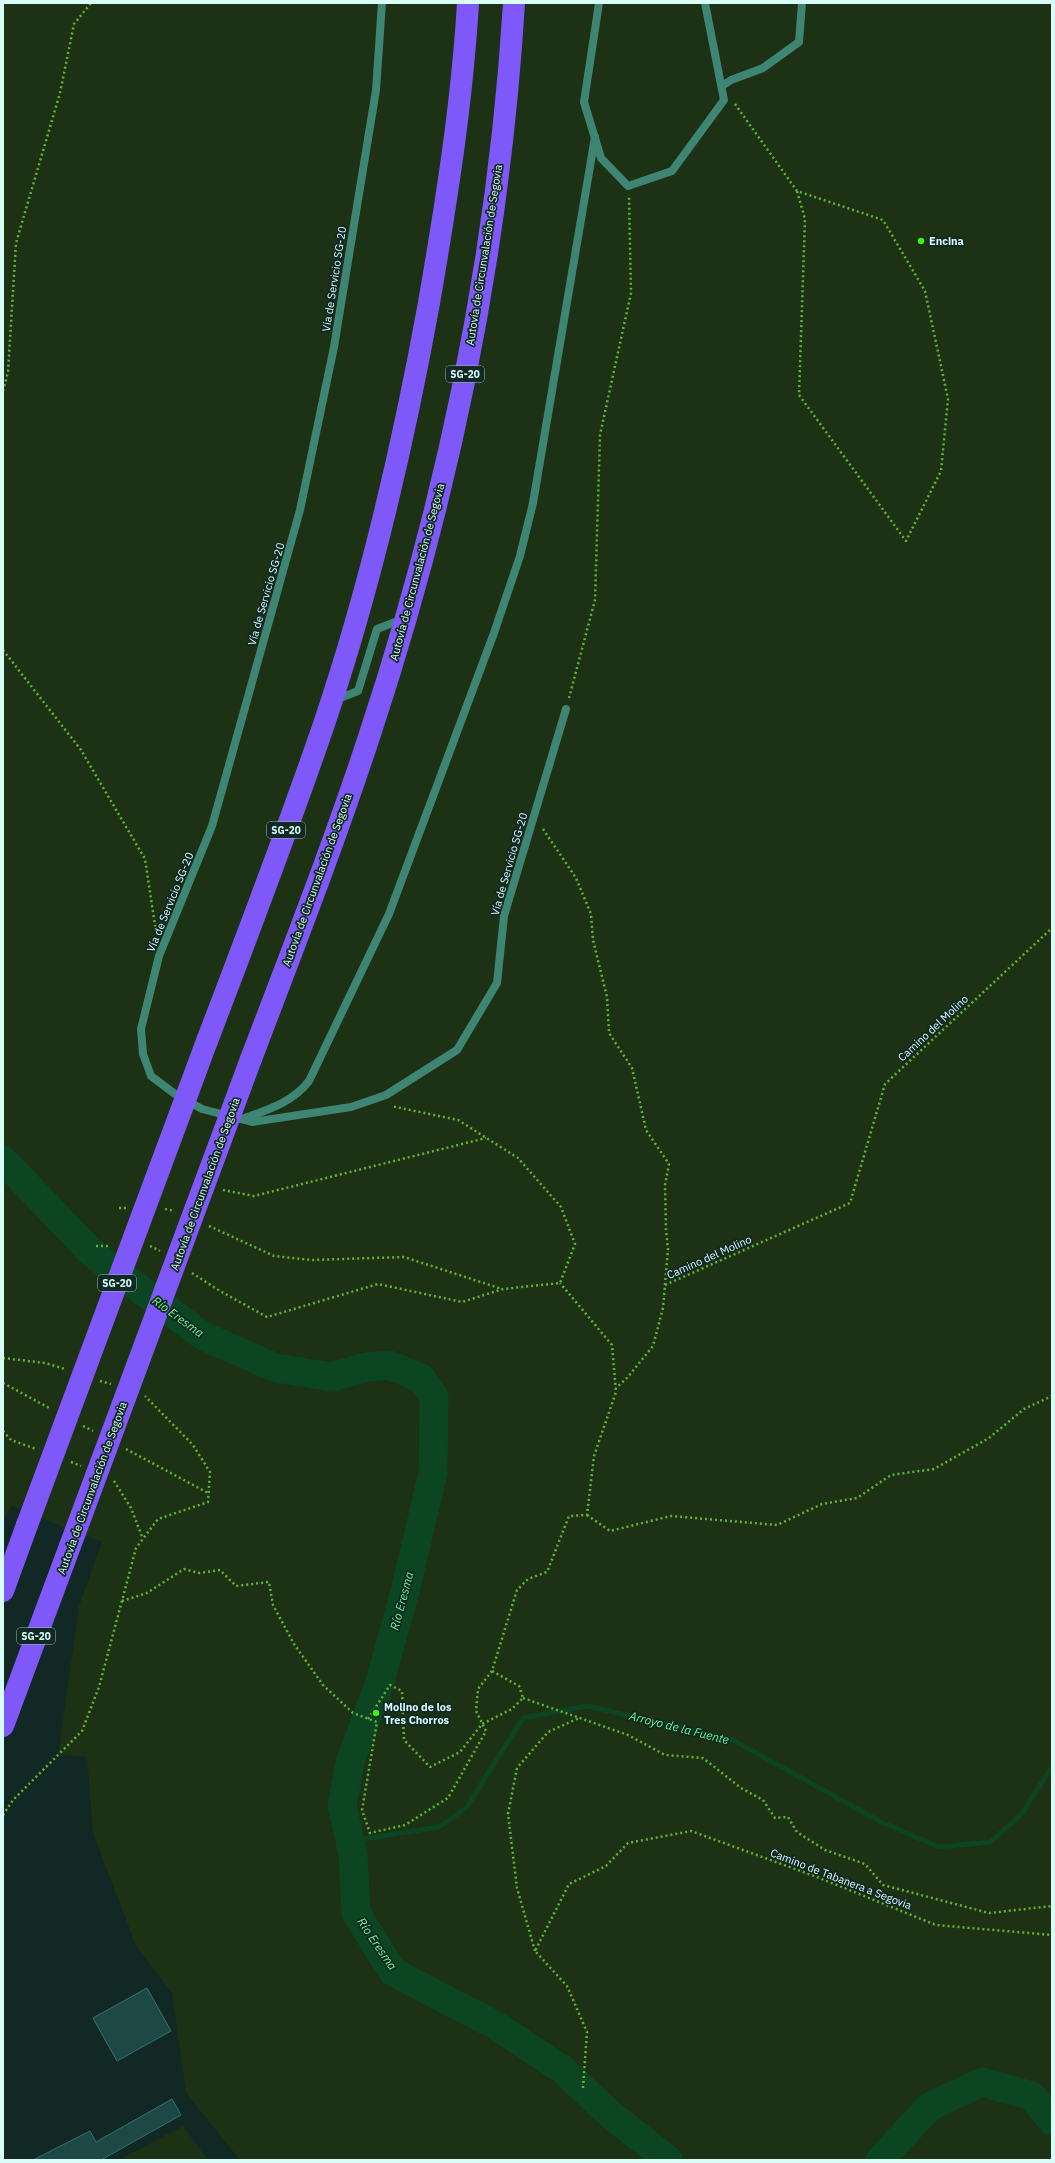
<svg xmlns="http://www.w3.org/2000/svg" width="1055" height="2163" font-family="'IBM Plex Sans',sans-serif">
	<style>
		.green { fill: #1d3114 }
		.lines { fill: none; stroke-linecap: round; stroke-linejoin: round }
		.stream { stroke: #0c4521; stroke-width: 5 }
		.river { stroke: #0c4521; stroke-width: 29 }
		.building { fill: #1d4845; stroke: #30736e }
		.path { stroke: #60b634; stroke-width: 2.5; stroke-dasharray: 2 3; stroke-linecap: butt }
		.lane { stroke: #3e8574; stroke-width: 8 }
		.street { stroke: #3e8574; stroke-width: 8 }
		.highway { stroke: #7f58f9; stroke-width: 22 }
		.highway-bridge { stroke: #7f58f9; stroke-width: 22 }
		.poi-dot { fill: #36f70c; stroke: #112825; stroke-width: 1.5 }
		.labels { text-anchor: middle; stroke-width: 3.5; stroke-linejoin: round; paint-order: stroke }
		.shield { fill: #112825; stroke: #9dbeb9; stroke-width: 1 }
		.shield-label { font-size: 10px; font-weight: bold; fill: #d9fef8 }
		.poi-label { font-size: 11px; font-weight: bold; fill: #d9fef8; stroke: #112825; text-anchor: start }
		.street-label { font-size: 11px; fill: #d9fef8; stroke: #112825 }
		.water-label { font-size: 12px; font-style: italic; fill: #6bfa85; stroke: #112825 }
	</style>
	<rect width="100%" height="100%" fill="#112825"/>
	<g class="green">
		<polygon points="3,3 1052,3 1052,2160 240,2160 186,2093 172,1993 136,1946 93,1833 87,1757 58,1755 79,1606 102,1542 11,1506 3,1521"/>
		<polygon points="183,2126 208,2160 119,2160"/>
	</g>
	<g class="lines">
		<polyline class="stream" points="350,1841 439,1827 466,1808 523,1718 587,1706 731,1739 881,1822 939,1847 990,1842 1021,1815 1052,1767"/>
		<g class="river">
			<polyline points="3,1160 92,1253 203,1336 276,1368 332,1377 367,1367 389,1365 421,1378 434,1397 433,1473 405,1591 380,1682 350,1762 342,1806 353,1854 356,1913 393,1972 495,2025 563,2070 611,2115 668,2160"/>
			<polyline points="880,2160 929,2107 982,2082 1032,2096 1052,2121"/>
		</g>
	</g>
	<g class="building">
		<polygon points="147,1988 171,2031 117,2061 93,2018"/>
		<polygon points="172,2099 181,2115 101,2160 33,2160 90,2131 96,2142"/>
	</g>
	<g class="lines">
		<g class="path">
			<polyline points="735,104 797,191 883,220 925,291 948,399 941,471 906,541 799,395 805,219 797,191"/>
			<polyline points="3,391 8,372 16,243 60,93 74,24 91,3"/>
			<polyline points="3,650 81,750 145,859 156,932"/>
			<polyline points="569,698 595,600 600,435 631,293 629,196"/>
			<polyline points="543,829 576,878 591,914 593,940 607,997 609,1033 632,1068 646,1130 669,1164 665,1185 666,1230 668,1249 663,1308 653,1346 627,1378 616,1388"/>
			<polyline points="223,1190 254,1196 486,1138"/>
			<polyline points="119,1208 126,1208"/>
			<polyline points="165,1209 175,1211"/>
			<polyline points="209,1226 274,1256 311,1260 404,1257 502,1289"/>
			<polyline points="96,1246 111,1246"/>
			<polyline points="150,1246 160,1251"/>
			<polyline points="192,1273 220,1291 267,1317 378,1284 462,1302 503,1289 560,1283 575,1244 561,1207 518,1158 458,1120 391,1106"/>
			<polyline points="665,1285 850,1203 885,1084 1052,928"/>
			<polyline points="3,1358 45,1363 65,1369"/>
			<polyline points="100,1381 111,1384"/>
			<polyline points="3,1383 51,1409"/>
			<polyline points="83,1426 93,1431"/>
			<polyline points="3,1431 11,1440 36,1449"/>
			<polyline points="126,1449 208,1493"/>
			<polyline points="71,1462 81,1466"/>
			<polyline points="114,1481 131,1508 143,1539"/>
			<polyline points="587,1515 610,1531 671,1516 777,1525 822,1504 857,1498 891,1475 934,1469 989,1438 1024,1409 1052,1396"/>
			<polyline points="122,1601 147,1593 184,1569 199,1573 220,1570 236,1586 269,1582 273,1605 294,1644 323,1685 353,1713 377,1722 362,1810 370,1833 405,1825 448,1798 486,1731 476,1711 478,1689 492,1671 517,1590 528,1579 547,1572 569,1516 587,1515 594,1456 616,1392 612,1345 560,1283"/>
			<polyline points="523,1698 628,1735 665,1755 703,1758 741,1788 763,1800 775,1818 788,1817 797,1832 825,1850 865,1864 883,1885 989,1913 1052,1906"/>
			<polyline points="368,1719 390,1685 402,1691 404,1740 430,1767 460,1752 482,1724 512,1709 523,1698 519,1686 492,1671"/>
			<polyline points="3,1815 13,1800 82,1731 99,1687 136,1548 158,1519 208,1502 210,1472 193,1445 145,1396"/>
			<polyline points="535,1951 517,1888 508,1814 517,1768 548,1732 579,1718"/>
			<polyline points="583,2088 587,2032 567,1986 535,1951 569,1884 606,1866 628,1843 691,1831 817,1877 936,1925 1052,1935"/>
		</g>
		<polyline class="lane" points="335,700 358,691 377,629 403,619"/>
		<g class="street">
			<polyline points="382,3 376,90 334,347 300,510 212,826 159,956 141,1029 143,1054 151,1076 175,1094 202,1109 252,1122 351,1107 386,1095 457,1050 497,983 504,916 566,709"/>
			<polyline points="599,3 584,102 601,158 628,186 672,171 724,100 705,3"/>
			<polyline points="722,86 731,80 763,68 799,42 802,3"/>
			<path d="M242 1119C267 1110 292 1103 309 1081L389 914 494 633 520 556 533 503 595 137"/>
		</g>
		<g class="highway">
			<path d="M207 1041C247 936 287 832 323 727 370 589 403 446 429 303 446 204 462 104 468 3"/>
			<path d="M251 1059C292 951 334 844 370 734 448 498 499 251 514 3"/>
			<polyline points="3,1591 27,1525"/>
			<polyline points="3,1726 70,1546"/>
		</g>
		<g class="highway-bridge">
			<polyline points="27,1525 207,1041"/>
			<polyline points="70,1546 251,1059"/>
		</g>
	</g>
	<g class="poi-dot">
		<circle cx="921" cy="241" r="4"/>
		<circle cx="376" cy="1713" r="4"/>
	</g>
	<g class="labels">
		<g class="shield">
			<rect x="446" y="366" width="38" height="16" rx="3"/>
			<rect x="267" y="822" width="38" height="16" rx="3"/>
			<rect x="98" y="1275" width="38" height="16" rx="3"/>
			<rect x="17" y="1628" width="38" height="16" rx="3"/>
		</g>
		<g class="shield-label">
			<text x="465" y="378">SG-20</text>
			<text x="286" y="834">SG-20</text>
			<text x="117" y="1287">SG-20</text>
			<text x="36" y="1640">SG-20</text>
		</g>
		<g class="poi-label">
			<text x="929" y="245">Encina</text>
			<text x="384" y="1711">Molino de los<tspan x="384" dy="13">Tres Chorros</tspan></text>
		</g>
		<g class="street-label">
			<text transform="translate(484 255) rotate(-81)" y="4">Autovía de Circunvalación de Segovia</text>
			<text transform="translate(334 279) rotate(-81)" y="4">Vía de Servicio SG-20</text>
			<text transform="translate(417 572) rotate(-75)" y="4">Autovía de Circunvalación de Segovia</text>
			<text transform="translate(266 594) rotate(-74)" y="4">Vía de Servicio SG-20</text>
			<text transform="translate(509 864) rotate(-74)" y="4">Vía de Servicio SG-20</text>
			<text transform="translate(317 880) rotate(-70)" y="4">Autovía de Circunvalación de Segovia</text>
			<text transform="translate(170 902) rotate(-68)" y="4">Vía de Servicio SG-20</text>
			<text transform="translate(933 1028) rotate(-43)" y="4">Camino del Molino</text>
			<text transform="translate(205 1184) rotate(-70)" y="4">Autovía de Circunvalación de Segovia</text>
			<text transform="translate(709 1257) rotate(-24)" y="4">Camino del Molino</text>
			<text transform="translate(92 1488) rotate(-70)" y="4">Autovía de Circunvalación de Segovia</text>
			<text transform="translate(841 1879) rotate(21)" y="4">Camino de Tabanera a Segovia</text>
		</g>
		<g class="water-label">
			<text transform="translate(178 1317) rotate(36)" y="4">Río Eresma</text>
			<text transform="translate(402 1601) rotate(-75)" y="4">Río Eresma</text>
			<text transform="translate(679 1728) rotate(14)" y="4">Arroyo de la Fuente</text>
			<text transform="translate(377 1944) rotate(56)" y="4">Río Eresma</text>
		</g>
	</g>
	<rect width="1055" height="2163" fill="none" stroke="#d9fef8" stroke-width="8"/>
</svg>
